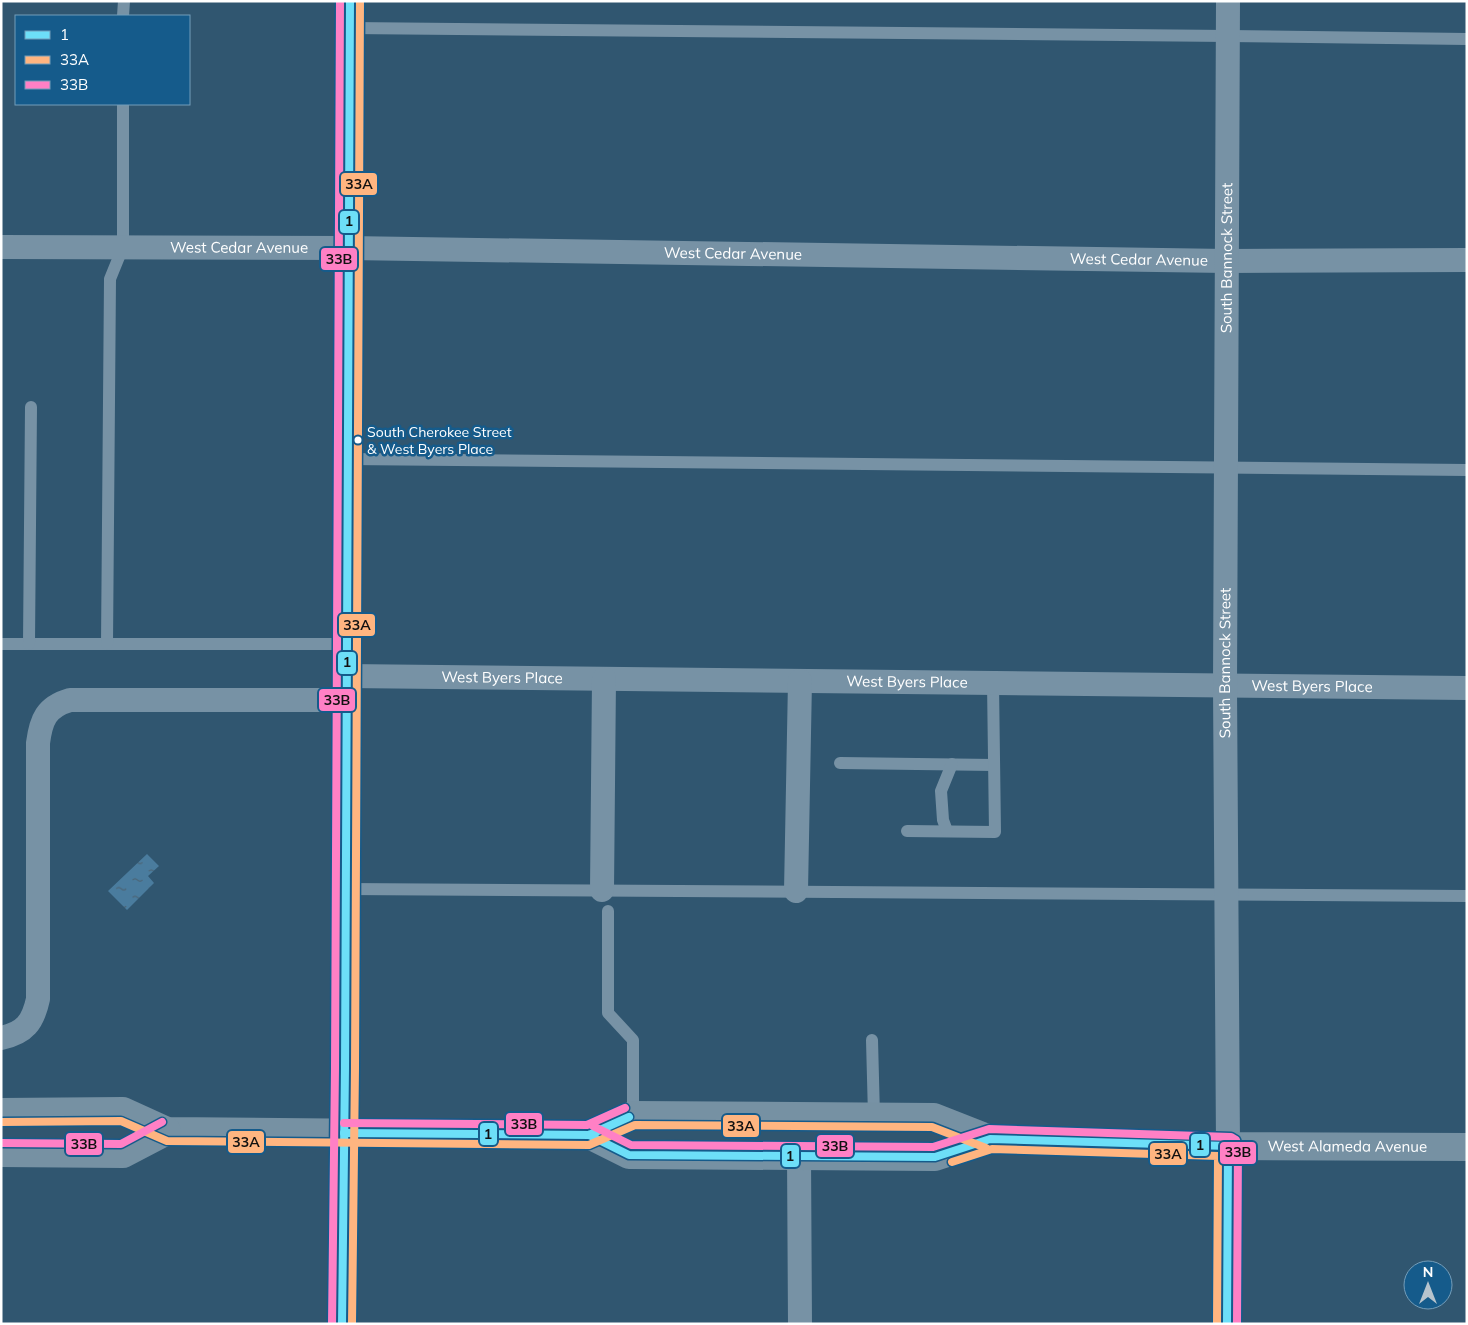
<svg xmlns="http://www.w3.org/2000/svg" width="1468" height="1325" font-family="Mulish,sans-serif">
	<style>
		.water { fill: url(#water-ripples) }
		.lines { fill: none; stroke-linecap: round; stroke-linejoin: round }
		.lane { stroke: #7792a5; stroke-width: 12 }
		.street { stroke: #7792a5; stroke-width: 24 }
		.secondary { stroke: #7f97aa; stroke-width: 28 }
		.primary { stroke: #7691a3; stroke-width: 28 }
		.bus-1-casing { stroke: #155b8b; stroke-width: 11 }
		.bus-2-casing { stroke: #155b8b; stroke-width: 11 }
		.bus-3-casing { stroke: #155b8b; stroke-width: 11 }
		.bus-1 { stroke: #6ddff8; stroke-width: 8 }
		.bus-2 { stroke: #ffb580; stroke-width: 8 }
		.bus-3 { stroke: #ff80c5; stroke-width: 8 }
		.bus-dot { fill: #fff; stroke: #155b8b; stroke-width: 2 }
		.labels { text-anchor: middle; stroke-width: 5; stroke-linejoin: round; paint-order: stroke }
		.bus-label { font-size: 14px; fill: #fff; stroke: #155b8b; text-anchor: start }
		.street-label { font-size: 15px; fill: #fff; stroke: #155b8b }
		.line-badge { stroke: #155b8b; stroke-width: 2 }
		.pale-badge-label { font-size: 14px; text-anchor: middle; font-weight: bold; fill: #111 }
	</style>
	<defs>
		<pattern id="water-ripples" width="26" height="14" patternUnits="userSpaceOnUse" patternTransform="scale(1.25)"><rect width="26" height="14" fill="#4a7c9e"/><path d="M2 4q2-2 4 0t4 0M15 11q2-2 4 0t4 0" fill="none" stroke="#4b6475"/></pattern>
	</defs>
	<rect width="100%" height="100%" fill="#305670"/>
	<polygon class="water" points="147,854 159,866 148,876 154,883 127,910 108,891"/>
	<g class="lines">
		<g class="lane">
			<polyline points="123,16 124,1"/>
			<polyline points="350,28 1228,36 1467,39"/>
			<polyline points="348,459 1467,470"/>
			<polyline points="1,644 347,644"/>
			<polyline points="29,644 31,407"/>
			<polyline points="107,644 110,279 123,247 123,104"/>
			<polyline points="840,763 994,765"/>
			<polyline points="907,831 995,832 993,683"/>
			<polyline points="947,831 943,820 941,791 952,764"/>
			<polyline points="345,889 1467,896"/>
			<polyline points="608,911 608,1013 633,1040 633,1115"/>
			<polyline points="872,1040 874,1116"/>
		</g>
		<g class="street">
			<path id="s1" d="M1 247 349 248 1227 261 1467 260"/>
			<path id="s2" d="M347 676 1467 688"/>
			<polyline points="602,890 604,679"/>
			<polyline points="796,891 800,681"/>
			<path d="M1 1038C25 1033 33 1022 38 999V743C41 720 46 707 70 700H347"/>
			<polyline points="799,1156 800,1324"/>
			<polyline points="342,1324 344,1133"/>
			<path id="s3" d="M1227 1324 1228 1146 1225 686 1228 1"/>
		</g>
		<polyline class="secondary" points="344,1133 350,1"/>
		<g class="primary">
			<polyline points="1,1112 123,1111 167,1131 589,1135 633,1115 934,1117 990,1139"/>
			<path id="s4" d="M589 1135 629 1155 935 1157 990 1139 1228 1146 1467 1147"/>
			<polyline points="1,1153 123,1154 167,1131"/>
		</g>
		<defs>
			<g id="bus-1">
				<polyline points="344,1133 589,1135 629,1117"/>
				<polyline points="589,1135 629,1155 935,1157 990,1139 1228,1146 1227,1324"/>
				<polyline points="342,1324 345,1068 350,1"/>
			</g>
			<g id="bus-2">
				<polyline points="1,1122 121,1121 167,1141 589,1145 635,1125 932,1127 986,1148"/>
				<polyline points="952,1162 992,1149 1218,1156 1217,1324"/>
				<polyline points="352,1324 355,1068 360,1"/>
			</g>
			<g id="bus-3">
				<polyline points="344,1123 587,1125 625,1108"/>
				<polyline points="593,1126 631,1145 933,1147 989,1129 1231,1137 1236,1140 1238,1146 1237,1324"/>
				<polyline points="1,1143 121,1144 162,1122"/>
				<polyline points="332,1324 335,1068 340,1"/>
			</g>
		</defs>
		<use href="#bus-1" class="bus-1-casing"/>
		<use href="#bus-2" class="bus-2-casing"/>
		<use href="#bus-3" class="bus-3-casing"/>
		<use href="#bus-1" class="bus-1"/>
		<use href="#bus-2" class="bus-2"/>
		<use href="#bus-3" class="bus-3"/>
	</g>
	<circle class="bus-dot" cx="358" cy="440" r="4.5"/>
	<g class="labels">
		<g class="bus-label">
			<text x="367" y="437">South Cherokee Street<tspan x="367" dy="17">&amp; West Byers Place</tspan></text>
		</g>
		<g class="street-label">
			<text dy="5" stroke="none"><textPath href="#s1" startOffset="238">West Cedar Avenue</textPath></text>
			<text dy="5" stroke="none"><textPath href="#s1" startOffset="732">West Cedar Avenue</textPath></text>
			<text dy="5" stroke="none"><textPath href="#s3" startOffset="1066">South Bannock Street</textPath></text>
			<text dy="5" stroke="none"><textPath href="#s1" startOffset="1138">West Cedar Avenue</textPath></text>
			<text dy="5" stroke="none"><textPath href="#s3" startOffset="661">South Bannock Street</textPath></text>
			<text dy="5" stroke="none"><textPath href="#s2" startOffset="155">West Byers Place</textPath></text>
			<text dy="5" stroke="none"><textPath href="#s2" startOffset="560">West Byers Place</textPath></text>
			<text dy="5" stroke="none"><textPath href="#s2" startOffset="965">West Byers Place</textPath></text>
			<text dy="5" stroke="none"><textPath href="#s4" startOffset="766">West Alameda Avenue</textPath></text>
		</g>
	</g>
	<g class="line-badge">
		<rect x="340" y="172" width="38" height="24" rx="5" fill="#ffb580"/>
		<rect x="339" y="210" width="20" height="24" rx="5" fill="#6ddff8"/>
		<rect x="320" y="247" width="38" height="24" rx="5" fill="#ff80c5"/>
		<rect x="338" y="613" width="38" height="24" rx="5" fill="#ffb580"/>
		<rect x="337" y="651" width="20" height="24" rx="5" fill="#6ddff8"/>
		<rect x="318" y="688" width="38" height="24" rx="5" fill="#ff80c5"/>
		<rect x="505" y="1112" width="38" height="24" rx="5" fill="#ff80c5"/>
		<rect x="722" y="1114" width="38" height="24" rx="5" fill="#ffb580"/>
		<rect x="479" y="1122" width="19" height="24" rx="5" fill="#6ddff8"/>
		<rect x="227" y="1130" width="38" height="24" rx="5" fill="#ffb580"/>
		<rect x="65" y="1132" width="38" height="24" rx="5" fill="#ff80c5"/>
		<rect x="1190" y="1133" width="20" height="24" rx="5" fill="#6ddff8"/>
		<rect x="816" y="1134" width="38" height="24" rx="5" fill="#ff80c5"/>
		<rect x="1219" y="1141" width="38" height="24" rx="5" fill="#ff80c5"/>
		<rect x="1149" y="1142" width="38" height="24" rx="5" fill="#ffb580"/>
		<rect x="781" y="1144" width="19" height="24" rx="5" fill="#6ddff8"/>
	</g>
	<g class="pale-badge-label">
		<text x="359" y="189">33A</text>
		<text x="349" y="226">1</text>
		<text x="339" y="264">33B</text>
		<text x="357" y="630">33A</text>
		<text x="347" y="667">1</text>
		<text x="337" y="705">33B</text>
		<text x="524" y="1129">33B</text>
		<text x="741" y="1131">33A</text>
		<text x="488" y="1139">1</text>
		<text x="246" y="1147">33A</text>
		<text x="84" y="1149">33B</text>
		<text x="1200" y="1150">1</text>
		<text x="835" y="1151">33B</text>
		<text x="1238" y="1157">33B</text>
		<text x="1168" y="1159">33A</text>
		<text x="790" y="1161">1</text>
	</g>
	<rect width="1468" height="1325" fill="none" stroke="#ffffff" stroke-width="5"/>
	<rect x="15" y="15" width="175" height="90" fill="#155b8b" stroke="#739db9"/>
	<rect x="25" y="31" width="25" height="8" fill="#6ddff8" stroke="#739db9"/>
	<text x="60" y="40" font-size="15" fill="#ffffff">1</text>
	<rect x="25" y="56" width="25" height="8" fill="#ffb580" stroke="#739db9"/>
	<text x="60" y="65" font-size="15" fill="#ffffff">33A</text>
	<rect x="25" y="81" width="25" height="8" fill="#ff80c5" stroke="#739db9"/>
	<text x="60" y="90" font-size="15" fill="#ffffff">33B</text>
	<g transform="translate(1428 1285)"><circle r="24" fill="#155b8b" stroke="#739db9"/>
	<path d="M0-4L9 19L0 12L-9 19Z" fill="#b7c4cd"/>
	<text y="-8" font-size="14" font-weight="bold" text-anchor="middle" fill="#ffffff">N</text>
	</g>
</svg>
